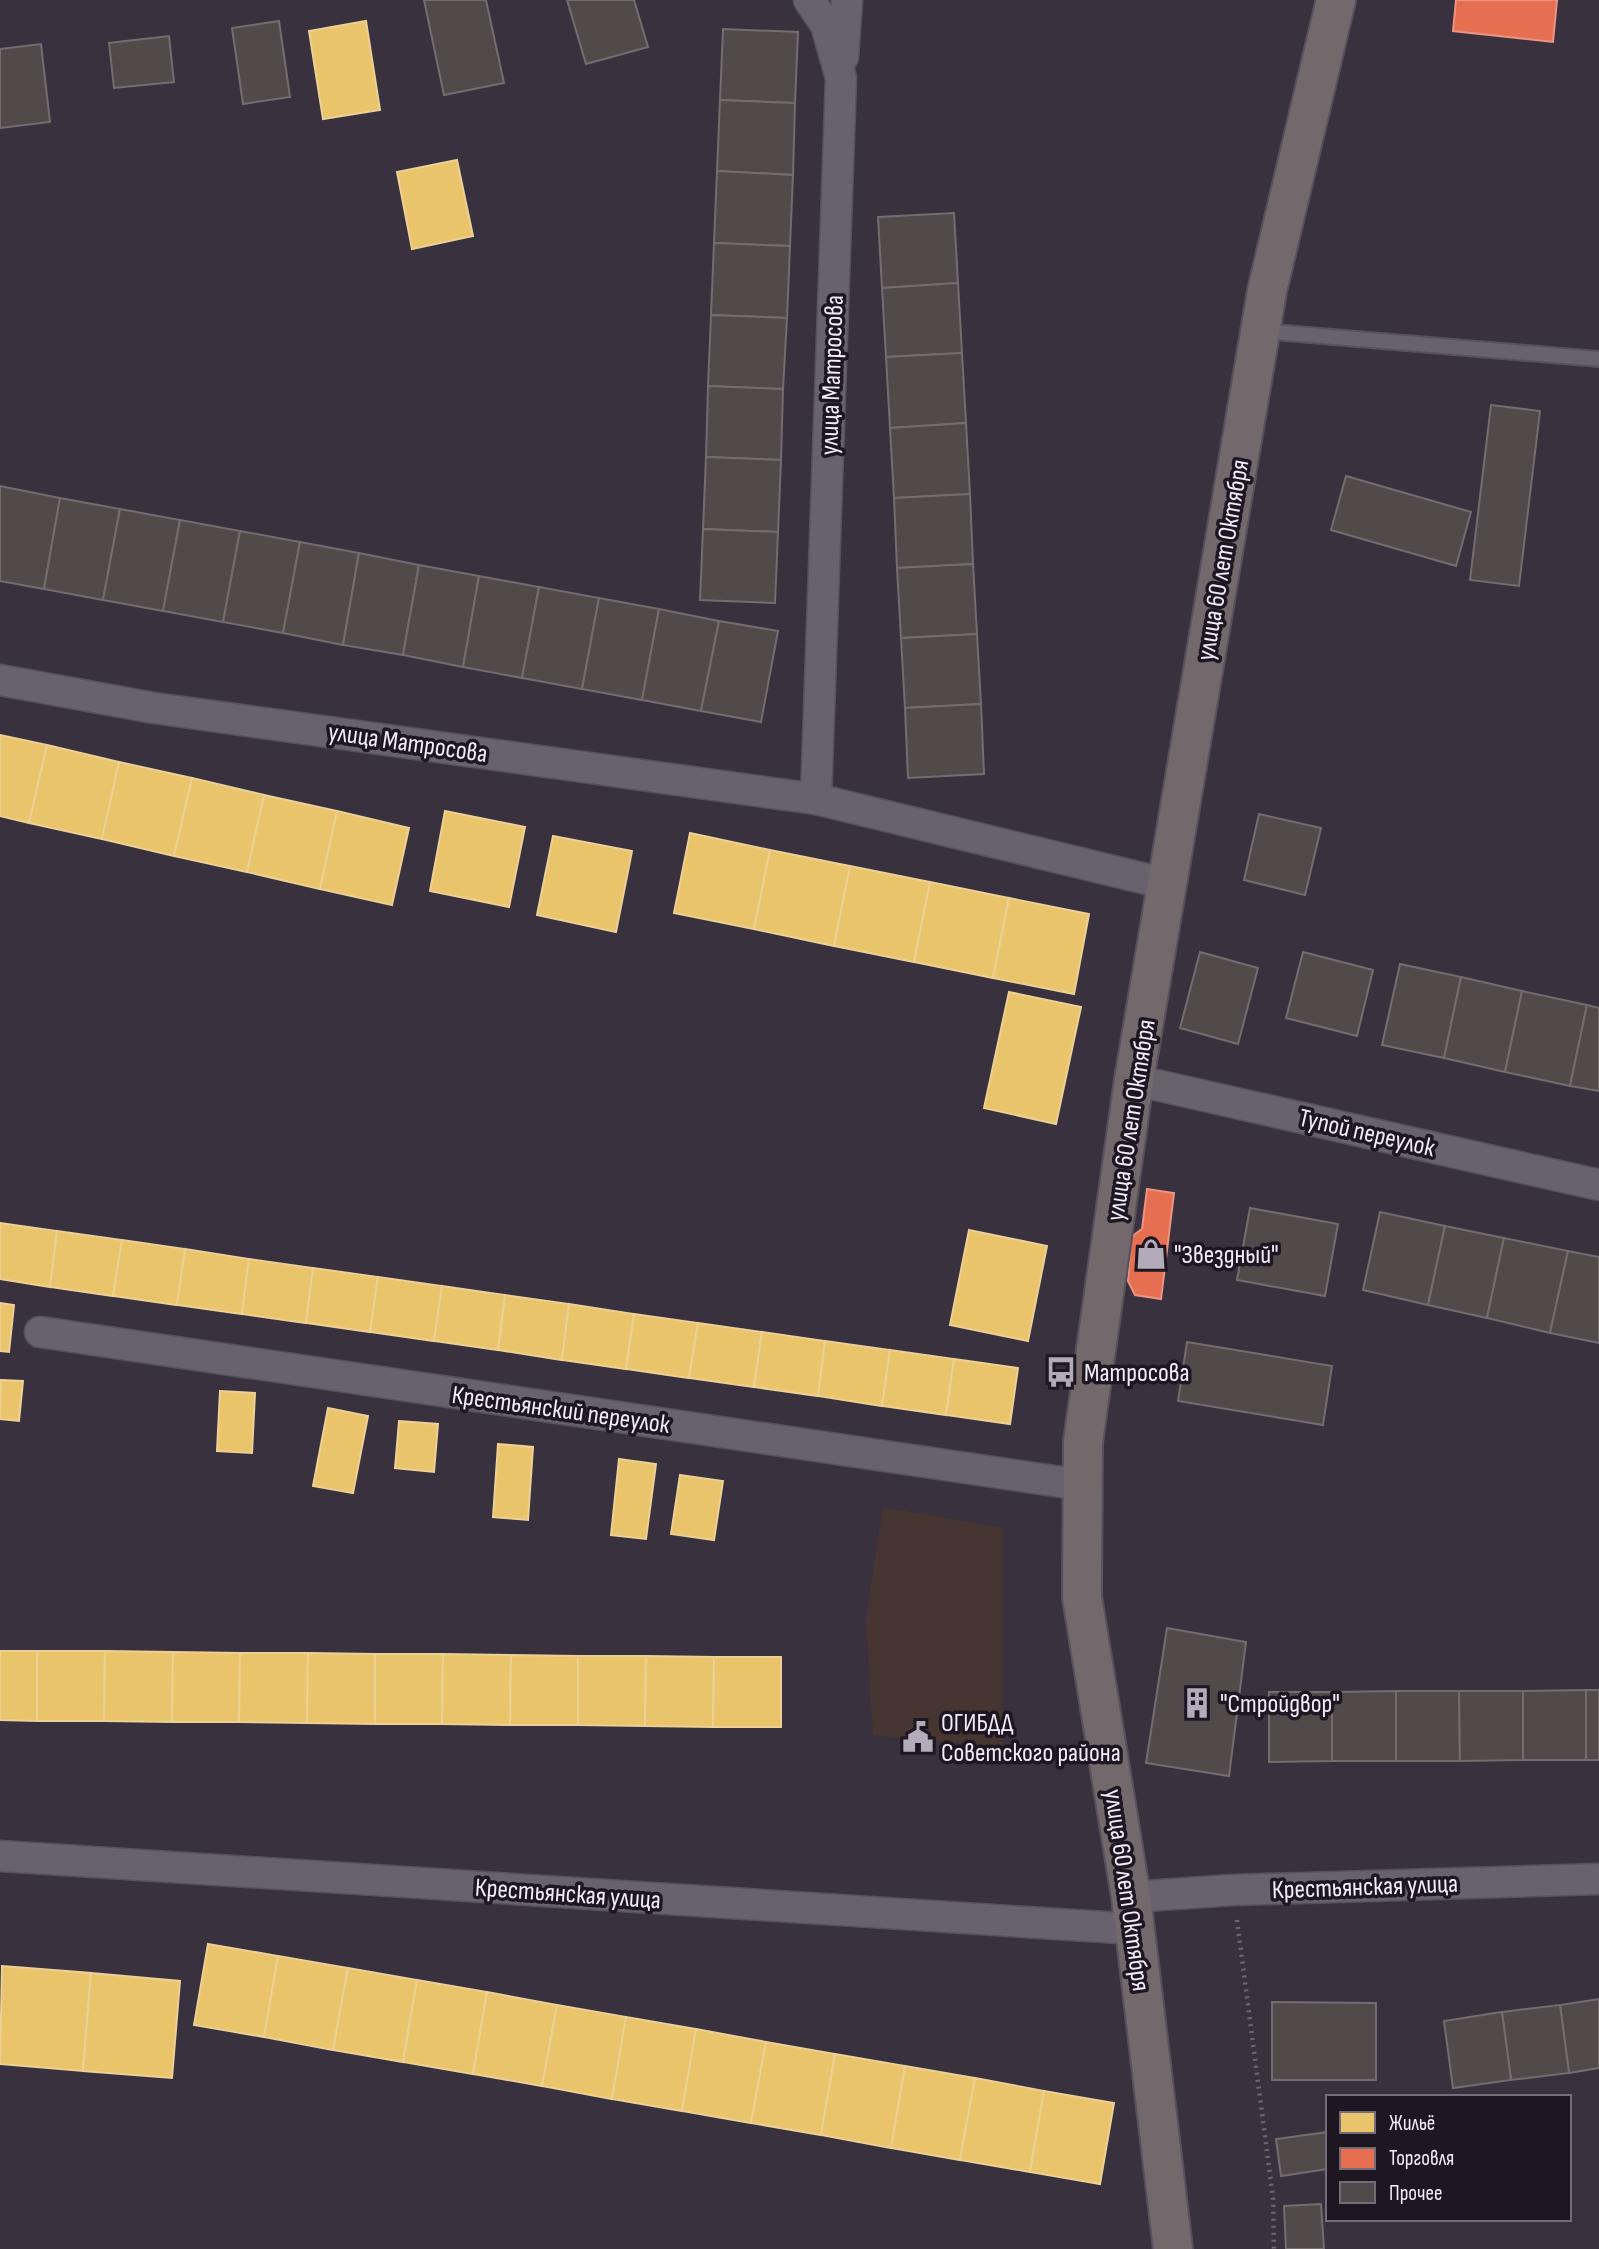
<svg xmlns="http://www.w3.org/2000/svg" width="1599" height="2249" font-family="'Sofia Sans Condensed',sans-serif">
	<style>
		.commercial { fill: #473532 }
		.homes { fill: #e9c46a; stroke: #ecd096; stroke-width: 2 }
		.shops { fill: #e76f51; stroke: #eb9484; stroke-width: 2 }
		.building { fill: #52494b; stroke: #756c6e; stroke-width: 2 }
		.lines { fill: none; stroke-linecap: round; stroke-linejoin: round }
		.service-casing { stroke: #57515c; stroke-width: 18 }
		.minor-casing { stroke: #57515c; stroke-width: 33 }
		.primary-casing { stroke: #57515c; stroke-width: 42 }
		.path { stroke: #6e6871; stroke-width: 4.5; stroke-dasharray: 2 5; stroke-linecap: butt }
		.service { stroke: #67626c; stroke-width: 14 }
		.minor { stroke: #67626c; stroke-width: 30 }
		.primary { stroke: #73686c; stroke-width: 38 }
		.labels { text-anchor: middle; stroke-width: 7; stroke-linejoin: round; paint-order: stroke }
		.street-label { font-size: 26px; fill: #f4ecfb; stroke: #1e1722 }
		.poi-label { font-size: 26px; fill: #f4ecfb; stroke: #1e1722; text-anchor: start }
	</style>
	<rect width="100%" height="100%" fill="#39323e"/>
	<polygon class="commercial" points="883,1507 1003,1528 1003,1747 873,1735 866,1618"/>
	<g class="homes">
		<polygon points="366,21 380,110 323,119 309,31"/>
		<polygon points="457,160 473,236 412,249 397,172"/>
		<polygon points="0,735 47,745 29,823 0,816"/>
		<polygon points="47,745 119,762 102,839 29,823"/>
		<polygon points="119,762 192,778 174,856 102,839"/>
		<polygon points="192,778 264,795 247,872 174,856"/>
		<polygon points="264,795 337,811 320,889 247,872"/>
		<polygon points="337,811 409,828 392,905 320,889"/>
		<polygon points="445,811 525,827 509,907 430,891"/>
		<polygon points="690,833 770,850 754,929 674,913"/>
		<polygon points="553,836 632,851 616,932 537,915"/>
		<polygon points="770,850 850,866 834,946 754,929"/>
		<polygon points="850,866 930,882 914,962 834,946"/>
		<polygon points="930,882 1009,898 993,978 914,962"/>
		<polygon points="1009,898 1089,914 1074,994 993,978"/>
		<polygon points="1009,992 1081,1007 1056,1124 984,1108"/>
		<polygon points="0,1223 57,1231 50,1287 0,1279"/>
		<polygon points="969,1230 1047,1246 1028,1341 950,1325"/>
		<polygon points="57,1231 122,1240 113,1296 50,1287"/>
		<polygon points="122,1240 185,1249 177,1305 113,1296"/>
		<polygon points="185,1249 249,1259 242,1314 177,1305"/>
		<polygon points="249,1259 313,1268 306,1323 242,1314"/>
		<polygon points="313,1268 378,1277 370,1332 306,1323"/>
		<polygon points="378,1277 442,1286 434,1341 370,1332"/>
		<polygon points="442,1286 505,1295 498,1350 434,1341"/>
		<polygon points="505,1295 569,1304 562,1360 498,1350"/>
		<polygon points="0,1303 14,1305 9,1352 0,1351"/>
		<polygon points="569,1304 634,1314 626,1369 562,1360"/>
		<polygon points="634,1314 698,1323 689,1378 626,1369"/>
		<polygon points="698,1323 762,1332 754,1387 689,1378"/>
		<polygon points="762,1332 825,1341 818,1396 754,1387"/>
		<polygon points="825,1341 890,1350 882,1406 818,1396"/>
		<polygon points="890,1350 954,1359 946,1415 882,1406"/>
		<polygon points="954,1359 1018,1368 1010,1424 946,1415"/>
		<polygon points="1,1380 23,1381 19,1421 0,1419"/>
		<polygon points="220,1391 255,1393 252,1453 217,1451"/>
		<polygon points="328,1408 368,1416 353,1493 313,1486"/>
		<polygon points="399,1421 438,1424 434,1472 395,1468"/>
		<polygon points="498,1444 533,1447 528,1520 493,1517"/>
		<polygon points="619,1459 656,1464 646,1539 611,1535"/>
		<polygon points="680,1475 723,1481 714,1540 671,1534"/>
		<polygon points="0,1651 37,1651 37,1721 0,1720"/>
		<polygon points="37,1651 105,1651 104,1721 37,1721"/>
		<polygon points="105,1651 173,1652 172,1722 104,1721"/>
		<polygon points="173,1652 240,1653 239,1722 172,1722"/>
		<polygon points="240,1653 308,1653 307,1723 239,1722"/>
		<polygon points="308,1653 375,1654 375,1724 307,1723"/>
		<polygon points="375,1654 443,1654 442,1724 375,1724"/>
		<polygon points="443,1654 511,1655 510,1725 442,1724"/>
		<polygon points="511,1655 578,1656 578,1725 510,1725"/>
		<polygon points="578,1656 646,1656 645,1726 578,1725"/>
		<polygon points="646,1656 714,1657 713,1727 645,1726"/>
		<polygon points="714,1657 781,1657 781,1727 713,1727"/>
		<polygon points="208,1944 278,1956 264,2037 194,2025"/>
		<polygon points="278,1956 348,1968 333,2050 264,2037"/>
		<polygon points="2,1966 91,1973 83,2071 0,2064"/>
		<polygon points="348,1968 417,1980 403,2062 333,2050"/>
		<polygon points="91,1973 180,1981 172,2078 83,2071"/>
		<polygon points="417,1980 487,1992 473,2074 403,2062"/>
		<polygon points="487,1992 557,2005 542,2086 473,2074"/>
		<polygon points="557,2005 626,2017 612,2099 542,2086"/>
		<polygon points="626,2017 696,2029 682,2111 612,2099"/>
		<polygon points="696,2029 766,2042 751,2123 682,2111"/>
		<polygon points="766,2042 835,2054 821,2135 751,2123"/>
		<polygon points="835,2054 905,2066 891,2148 821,2135"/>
		<polygon points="905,2066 975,2078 960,2160 891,2148"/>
		<polygon points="975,2078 1044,2091 1030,2172 960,2160"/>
		<polygon points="1044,2091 1114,2103 1100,2184 1030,2172"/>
	</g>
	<g class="shops">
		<polygon points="1456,0 1557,0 1553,42 1453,31"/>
		<polygon points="1147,1189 1174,1193 1161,1299 1135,1295 1128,1281 1131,1237 1142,1229"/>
	</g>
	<g class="building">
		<polygon points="424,0 486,0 504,83 444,95"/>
		<polygon points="567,0 634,0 648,47 586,64"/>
		<polygon points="279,21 290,97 243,104 232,28"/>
		<polygon points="723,29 798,32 795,103 720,100"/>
		<polygon points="169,36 174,82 114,88 109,43"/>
		<polygon points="41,44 50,122 0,128 0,49"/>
		<polygon points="720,100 795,103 793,175 717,171"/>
		<polygon points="717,171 793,175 790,246 714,243"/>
		<polygon points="954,213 958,283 882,288 878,217"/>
		<polygon points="714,243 790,246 787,318 711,315"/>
		<polygon points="958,283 962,353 886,357 882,288"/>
		<polygon points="711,315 787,318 783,389 708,386"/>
		<polygon points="962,353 966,423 890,428 886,357"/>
		<polygon points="708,386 783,389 781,460 706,457"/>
		<polygon points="1491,405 1540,411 1519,586 1470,580"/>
		<polygon points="966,423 970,494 894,498 890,428"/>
		<polygon points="706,457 781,460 778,532 703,529"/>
		<polygon points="1346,476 1471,512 1456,566 1331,530"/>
		<polygon points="0,486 60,498 44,589 0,581"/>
		<polygon points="970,494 973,564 897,568 894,498"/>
		<polygon points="60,498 120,509 103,600 44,589"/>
		<polygon points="120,509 180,520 163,611 103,600"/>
		<polygon points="180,520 240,531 223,622 163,611"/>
		<polygon points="703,529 778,532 775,603 700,600"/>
		<polygon points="240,531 300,542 283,633 223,622"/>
		<polygon points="300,542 359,553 343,645 283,633"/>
		<polygon points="359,553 419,565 403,655 343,645"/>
		<polygon points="973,564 977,634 901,638 897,568"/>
		<polygon points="419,565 479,576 463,667 403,655"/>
		<polygon points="479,576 539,587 522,678 463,667"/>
		<polygon points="539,587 599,598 582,689 522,678"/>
		<polygon points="599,598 659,609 642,700 582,689"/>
		<polygon points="659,609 719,621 701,711 642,700"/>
		<polygon points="719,621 778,631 761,722 701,711"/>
		<polygon points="977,634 981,704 905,708 901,638"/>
		<polygon points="981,704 984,774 908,778 905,708"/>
		<polygon points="1259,814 1321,828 1305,895 1244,880"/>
		<polygon points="1200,952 1258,968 1238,1044 1180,1028"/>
		<polygon points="1303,952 1373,970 1357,1036 1286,1018"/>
		<polygon points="1400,964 1461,977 1444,1058 1382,1045"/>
		<polygon points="1461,977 1522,991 1505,1072 1444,1058"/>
		<polygon points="1522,991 1587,1005 1570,1086 1505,1072"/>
		<polygon points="1587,1005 1599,1008 1599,1091 1570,1086"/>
		<polygon points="1250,1208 1338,1224 1325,1296 1237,1280"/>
		<polygon points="1380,1212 1445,1226 1428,1305 1363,1290"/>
		<polygon points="1445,1226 1504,1238 1487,1318 1428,1305"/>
		<polygon points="1504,1238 1568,1251 1550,1333 1487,1318"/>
		<polygon points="1568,1251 1599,1257 1599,1343 1550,1333"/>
		<polygon points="1187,1342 1332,1366 1323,1425 1178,1401"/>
		<polygon points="1167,1628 1246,1642 1229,1776 1146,1763"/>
		<polygon points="1586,1690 1586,1760 1523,1760 1523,1691"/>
		<rect x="1586" y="1690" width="13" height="70"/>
		<polygon points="1396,1691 1396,1761 1332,1761 1332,1692"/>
		<polygon points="1396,1691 1459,1691 1460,1761 1396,1761"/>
		<polygon points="1459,1691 1523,1691 1523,1760 1460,1761"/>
		<polygon points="1269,1692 1332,1692 1332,1761 1269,1762"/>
		<polygon points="1599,1999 1599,2068 1569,2073 1560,2005"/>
		<polygon points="1272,2002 1376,2003 1376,2080 1272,2080"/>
		<polygon points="1560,2005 1569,2073 1511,2080 1502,2012"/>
		<polygon points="1502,2012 1511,2080 1453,2088 1444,2021"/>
		<polygon points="1328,2132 1328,2169 1281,2176 1276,2139"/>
		<polygon points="1321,2204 1324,2249 1286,2249 1284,2206"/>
	</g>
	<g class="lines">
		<defs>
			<polyline id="service" points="1262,331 1599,359"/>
			<g id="minor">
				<polyline points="809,0 826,25 841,78 816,799"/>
				<polyline points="843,57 847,0"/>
				<polyline points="0,680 154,708 816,799 1167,884"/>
				<polyline points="1134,1080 1599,1185"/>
				<polyline points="40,1332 1082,1485"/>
				<polyline points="0,1856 1135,1929"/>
				<polyline points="1131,1897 1233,1890 1599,1879"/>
			</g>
			<polyline id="primary" points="1173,2249 1131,1897 1082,1597 1083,1442 1134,1080 1267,291 1336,0"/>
		</defs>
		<use href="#service" class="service-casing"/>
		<use href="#minor" class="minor-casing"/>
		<use href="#primary" class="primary-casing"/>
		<polyline class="path" points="1237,1920 1273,2198 1274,2249"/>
		<use href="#service" class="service"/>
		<use href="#minor" class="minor"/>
		<use href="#primary" class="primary"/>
	</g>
	<defs>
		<symbol id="shop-bare" viewBox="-9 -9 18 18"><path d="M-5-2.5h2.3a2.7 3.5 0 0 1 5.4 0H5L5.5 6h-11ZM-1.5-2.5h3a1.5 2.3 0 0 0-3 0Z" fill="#b3abb9" stroke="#1e1722" stroke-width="2.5" paint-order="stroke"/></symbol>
		<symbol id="bus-bare" viewBox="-9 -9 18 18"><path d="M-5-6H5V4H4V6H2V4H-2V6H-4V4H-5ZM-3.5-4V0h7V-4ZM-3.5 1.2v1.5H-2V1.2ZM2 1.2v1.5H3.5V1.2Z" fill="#b3abb9" stroke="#1e1722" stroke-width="2.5" paint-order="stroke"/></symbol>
		<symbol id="building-bare" viewBox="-9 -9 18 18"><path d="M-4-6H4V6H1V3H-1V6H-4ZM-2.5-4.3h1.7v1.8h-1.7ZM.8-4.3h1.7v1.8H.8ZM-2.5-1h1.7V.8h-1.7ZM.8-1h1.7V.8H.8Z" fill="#b3abb9" stroke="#1e1722" stroke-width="2.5" paint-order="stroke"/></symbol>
		<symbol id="civic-bare" viewBox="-9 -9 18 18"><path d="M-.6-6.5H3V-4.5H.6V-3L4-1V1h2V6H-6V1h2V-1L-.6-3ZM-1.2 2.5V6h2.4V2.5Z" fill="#b3abb9" stroke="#1e1722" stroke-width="2.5" paint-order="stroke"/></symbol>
	</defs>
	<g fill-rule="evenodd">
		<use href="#shop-bare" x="1129" y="1232" width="44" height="44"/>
		<use href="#bus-bare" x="1039" y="1350" width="44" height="44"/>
		<use href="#building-bare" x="1175" y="1681" width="44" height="44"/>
		<use href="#civic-bare" x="896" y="1715" width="44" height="44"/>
	</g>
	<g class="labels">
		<g class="street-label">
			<text transform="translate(831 375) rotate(-88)" y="9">улица Матросова</text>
			<text transform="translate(1222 560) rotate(-80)" y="9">улица 60 лет Октября</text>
			<text transform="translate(408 742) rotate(8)" y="9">улица Матросова</text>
			<text transform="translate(1130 1120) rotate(-81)" y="9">улица 60 лет Октября</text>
			<text transform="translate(1367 1132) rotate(13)" y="9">Тупой переулок</text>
			<text transform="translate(561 1409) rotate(8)" y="9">Крестьянский переулок</text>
			<text transform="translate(1365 1886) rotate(-2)" y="9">Крестьянская улица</text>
			<text transform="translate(1128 1890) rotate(82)" y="9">улица 60 лет Октября</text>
			<text transform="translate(568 1893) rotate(4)" y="9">Крестьянская улица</text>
		</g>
		<g class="poi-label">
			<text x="1174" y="1263">"Звездный"</text>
			<text x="1084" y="1381">Матросова</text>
			<text x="1220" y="1712">"Стройдвор"</text>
			<text x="941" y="1731">ОГИБДД<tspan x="941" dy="30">Советского района</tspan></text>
		</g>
	</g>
	<rect x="1326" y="2095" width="245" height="126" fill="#1e1722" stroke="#746c79" stroke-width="2"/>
	<rect x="1340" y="2112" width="35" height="21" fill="#e9c46a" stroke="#746c79" stroke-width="2"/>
	<text x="1389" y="2130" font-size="21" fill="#f4ecfb">Жильё</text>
	<rect x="1340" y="2148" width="35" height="21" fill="#e76f51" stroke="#746c79" stroke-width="2"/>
	<text x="1389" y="2165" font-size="21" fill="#f4ecfb">Торговля</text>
	<rect x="1340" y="2182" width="35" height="21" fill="#52494b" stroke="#746c79" stroke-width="2"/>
	<text x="1389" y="2200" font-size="21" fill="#f4ecfb">Прочее</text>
</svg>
